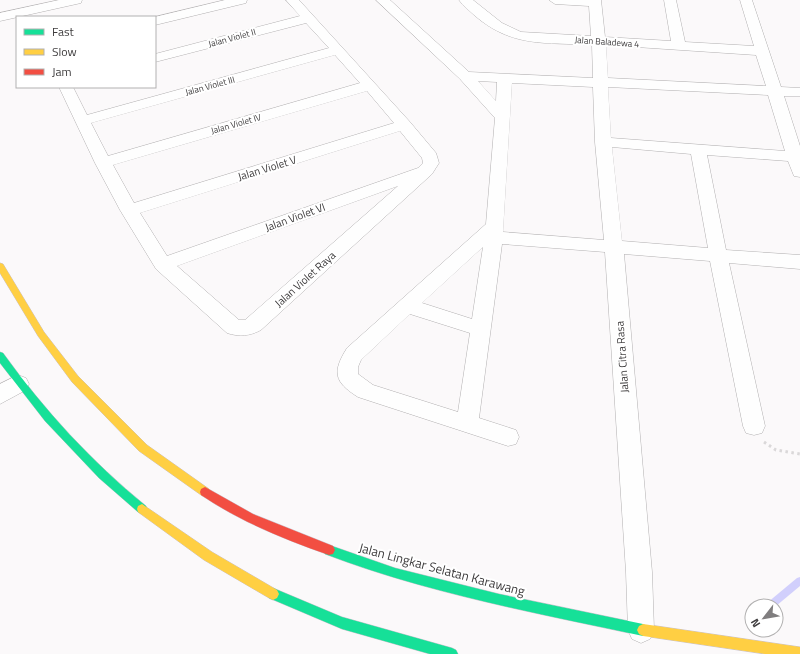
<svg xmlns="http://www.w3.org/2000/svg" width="800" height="654" font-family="'Titillium Web',sans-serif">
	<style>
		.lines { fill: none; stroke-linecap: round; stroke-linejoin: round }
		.stream { fill: #d1cffc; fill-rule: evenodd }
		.street-casing { stroke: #b2b0b1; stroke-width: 1 }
		.fast-casing { stroke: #c9c2cc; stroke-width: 1 }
		.slow-casing { stroke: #c9c2cc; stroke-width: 1 }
		.jam-casing { stroke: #c9c2cc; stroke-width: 1 }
		.path { stroke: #dad8d9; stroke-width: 3; stroke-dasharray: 2.5 3.5; stroke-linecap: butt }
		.street { fill: #fefefe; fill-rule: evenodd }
		.fast { fill: #16e098; fill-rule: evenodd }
		.slow { fill: #ffcf43; fill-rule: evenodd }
		.jam { fill: #f24e42; fill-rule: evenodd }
		.labels { text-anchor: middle; stroke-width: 4; stroke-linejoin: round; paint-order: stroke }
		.far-street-label { font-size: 9px; fill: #3e3c3d; stroke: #fff }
		.street-label { font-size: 11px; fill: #3e3c3d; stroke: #fff }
		.near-street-label { font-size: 13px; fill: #3e3c3d; stroke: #fff }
	</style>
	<rect width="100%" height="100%" fill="#fbf9fa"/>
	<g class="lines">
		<polygon class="stream" points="800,577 800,586 776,606 766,606 767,603 797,578"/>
		<defs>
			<g id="street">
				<polygon points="59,0 82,0 81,3 0,21 0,13"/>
				<polygon points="225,0 247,0 246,3 155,25 155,17"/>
				<path d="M286 0H299L410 122 436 153 439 163 432 174 261 330C250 336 239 337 227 333L156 269 120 210 95 163 59 87H73L87 115 329 48 306 23 155 62V54L300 16ZM335 55 360 83 108 156 91 123ZM367 91 394 123 134 203 113 165ZM400 131 422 158 423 163 418 168 167 256 140 213ZM398 186 245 320H239L177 266Z"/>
				<path d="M376 0H390L469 72 593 78 592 45C545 42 512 48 474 15 469 10 463 6 459 0H473L502 23 521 32 591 36 589 6 555 4 549 0H601L605 37 671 41 664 0H676L685 42 754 46 740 0H752L781 87 800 88V96H784L800 146V177L794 176 788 161 707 155 726 250 800 255V269L729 263 765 426 762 433 754 435 746 433 743 426 710 261 624 254 652 572 654 630 650 639 641 643 632 639 628 630 626 572 605 252 502 244 479 418 516 430 519 437 516 444 508 446 358 397C334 382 332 372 347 348L486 224 495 118 460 79ZM606 45 756 55 766 86 608 78ZM478 81 497 82 496 101ZM512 83 593 87 595 142 604 240 503 232ZM608 87 768 95 785 151 611 138ZM612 147 691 154 708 248 622 241ZM483 247 472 319 422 303ZM410 314 470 333 458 412 373 385 358 374V367L361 360Z"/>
				<polygon points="18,375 26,378 29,384 26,390 0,404 0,384"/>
			</g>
			<g id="fast">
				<path d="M0 352 3 353C45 411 91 461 146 506L147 509 146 512 142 514 138 512 99 478 45 421 0 363Z"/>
				<path d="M329 545 395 568 499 594 643 624 647 626 649 630 647 634 643 636C536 613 427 593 325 554L323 550 325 546Z"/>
				<polygon points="273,588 342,617 452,648 456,650 458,654 430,654 342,629 269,598 267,594 269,590"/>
			</g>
			<g id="slow">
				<polygon points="0,263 3,264 44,332 78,376 147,445 209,489 210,492 209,495 205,497 201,495 139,451 72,382 38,336 0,273"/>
				<polygon points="142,504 212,552 277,590 279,594 277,598 273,600 269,598 204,560 138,512 137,509 138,506"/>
				<polygon points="643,624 800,647 800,654 765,654 643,636 639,634 637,630 639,626"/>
			</g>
			<path id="jam" d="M205 487 253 514 333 546 335 550 333 554 329 555C284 539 241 522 201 495L200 492 201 489Z"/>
		</defs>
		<use href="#street" class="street-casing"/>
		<use href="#fast" class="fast-casing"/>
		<use href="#slow" class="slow-casing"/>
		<use href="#jam" class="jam-casing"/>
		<polyline class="path" points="764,442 776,450 800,454"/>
		<use href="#street" class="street"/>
		<use href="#fast" class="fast"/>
		<use href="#slow" class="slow"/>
		<use href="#jam" class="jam"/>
	</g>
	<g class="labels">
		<g class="far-street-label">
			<text transform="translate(232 38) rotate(-15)" y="3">Jalan Violet II</text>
			<text transform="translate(607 42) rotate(4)" y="3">Jalan Baladewa 4</text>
			<text transform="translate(210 86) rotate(-15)" y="3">Jalan Violet III</text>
			<text transform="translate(236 124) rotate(-16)" y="3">Jalan Violet IV</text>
		</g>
		<g class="street-label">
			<text transform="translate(267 168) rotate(-17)" y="4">Jalan Violet V</text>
			<text transform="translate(295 217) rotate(-20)" y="4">Jalan Violet VI</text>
			<text transform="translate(305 279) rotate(-42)" y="4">Jalan Violet Raya</text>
			<text transform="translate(622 357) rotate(-94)" y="4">Jalan Citra Rasa</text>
		</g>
		<g class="near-street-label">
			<text transform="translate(442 569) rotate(15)" y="5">Jalan Lingkar Selatan Karawang</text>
		</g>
	</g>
	<rect x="16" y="16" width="140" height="72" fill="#ffffff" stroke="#b2b1b1"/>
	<rect x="24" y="29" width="20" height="6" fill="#16e098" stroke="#b2b1b1"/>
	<text x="52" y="36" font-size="12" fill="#3e3c3d">Fast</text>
	<rect x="24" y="49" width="20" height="6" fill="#ffcf43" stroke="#b2b1b1"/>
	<text x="52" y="56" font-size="12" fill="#3e3c3d">Slow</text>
	<rect x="24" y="69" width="20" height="6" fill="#f24e42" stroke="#b2b1b1"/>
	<text x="52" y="76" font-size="12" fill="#3e3c3d">Jam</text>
	<g transform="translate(764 618) rotate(239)"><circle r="19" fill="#ffffff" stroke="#b2b1b1"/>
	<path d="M0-3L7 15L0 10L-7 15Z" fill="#807e7f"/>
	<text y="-6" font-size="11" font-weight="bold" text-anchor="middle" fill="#3e3c3d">N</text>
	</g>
</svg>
